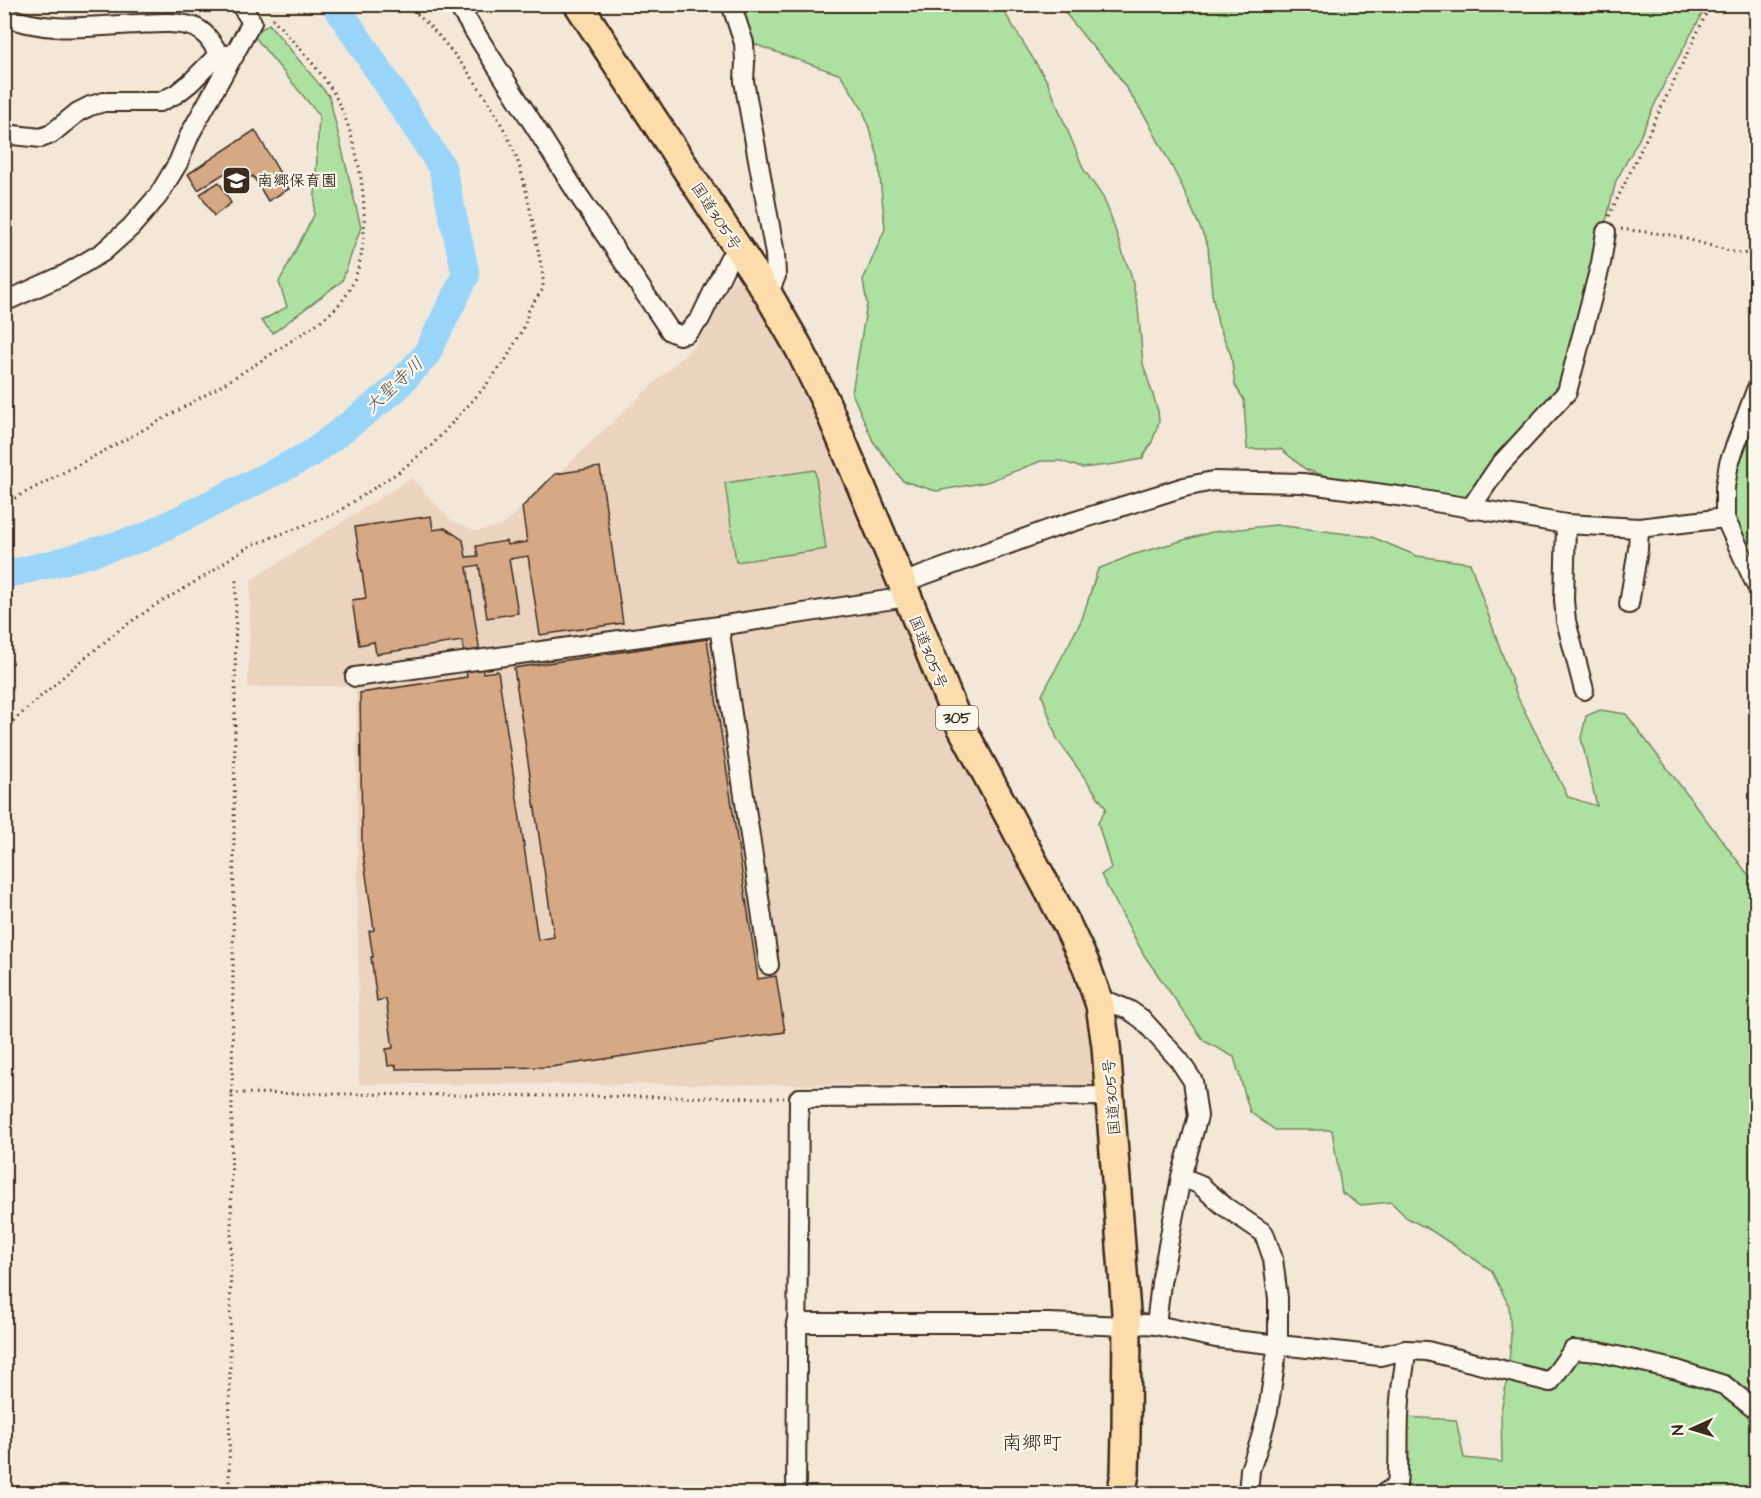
<svg xmlns="http://www.w3.org/2000/svg" width="1761" height="1498" font-family="'Architects Daughter','Klee One',sans-serif">
	<style>
		.built { fill: #ead4bf }
		.green { fill: #ade1a2; stroke: #748660; stroke-width: 1.5 }
		.lines { fill: none; stroke-linecap: round; stroke-linejoin: round }
		.river { stroke: #98d5f9; stroke-width: 28 }
		.building { fill: #d5a886; stroke: #3b2a1e; stroke-width: 1.5 }
		.minor-casing { stroke: #3b2a1e; stroke-width: 22 }
		.highway-casing { stroke: #3b2a1e; stroke-width: 32 }
		.path { stroke: #3b2a1e; stroke-width: 3; stroke-dasharray: 1.5 4.5; stroke-linecap: butt }
		.minor { stroke: #fbf7ec; stroke-width: 18 }
		.highway { stroke: #fddcac; stroke-width: 27 }
		.rail { stroke: #3b2a1e; stroke-width: 4.5 }
		.labels { text-anchor: middle; stroke-width: 4.5; stroke-linejoin: round; paint-order: stroke }
		.shield { fill: #fbf7ec; stroke: #75685c; stroke-width: 1.5 }
		.shield-label { font-size: 15px; font-weight: bold; fill: #3b2a1e }
		.poi-label { font-size: 16px; font-weight: bold; fill: #3b2a1e; stroke: #fbf7ec; text-anchor: start }
		.street-label { font-size: 16px; fill: #3b2a1e; stroke: #fbf7ec }
		.water-label { font-size: 18px; font-style: italic; fill: #525555; stroke: #fbf7ec }
		.quarter-label { font-size: 20px; fill: #3b2a1e; stroke: #fbf7ec }
	</style>
	<rect width="100%" height="100%" fill="#f3e7d8"/>
	<filter id="ink" filterUnits="userSpaceOnUse"><feTurbulence type="fractalNoise" baseFrequency=".0167" numOctaves="2"/><feDisplacementMap in="SourceGraphic" scale="12" xChannelSelector="R" yChannelSelector="G"/><feConvolveMatrix kernelMatrix="1 2 1 2 8 2 1 2 1" color-interpolation-filters="sRGB"/></filter>
	<g filter="url(#ink)">
		<polygon class="built" points="738,272 818,409 1065,947 1091,1015 1099,1085 359,1084 356,686 248,687 251,580 411,478 452,521 476,531 502,526 695,345"/>
		<g class="green">
			<polygon points="739,5 1000,5 1047,81 1084,170 1103,197 1110,214 1124,257 1130,271 1138,307 1143,364 1158,411 1159,422 1152,442 1142,459 1115,464 1082,468 1061,461 1041,461 987,482 936,491 903,481 873,441 852,393 867,304 863,280 885,229 878,156 863,110 841,75 751,43"/>
			<polygon points="1059,5 1707,5 1665,82 1639,139 1616,181 1565,385 1466,505 1338,481 1305,469 1281,449 1247,449 1244,400 1235,385 1231,355 1218,324 1212,294 1208,246 1182,186 1146,118 1113,68 1086,39"/>
			<polygon points="269,24 329,96 361,227 342,281 273,333 261,321 287,307 279,282 314,215 319,115 253,35"/>
			<path d="M1756 419V561C1746 542 1735 523 1732 500 1730 483 1750 437 1756 419Z"/>
			<polygon points="815,470 826,549 736,562 725,483"/>
			<polygon points="1276,525 1372,537 1417,556 1470,563 1517,696 1568,797 1597,806 1581,738 1586,716 1600,710 1626,714 1756,885 1756,1493 1419,1494 1404,1483 1405,1417 1456,1420 1464,1458 1502,1462 1501,1411 1508,1376 1511,1336 1509,1306 1491,1270 1432,1231 1407,1218 1391,1202 1361,1205 1342,1193 1332,1130 1275,1130 1250,1112 1234,1057 1204,1041 1144,955 1101,875 1111,868 1098,823 1106,808 1057,739 1042,695 1082,619 1098,569 1132,555 1212,532"/>
		</g>
		<g class="lines">
			<polyline class="river" points="4,575 59,562 142,538 311,454 393,391 426,355 466,275 442,167 335,4"/>
		</g>
		<g class="building">
			<polygon points="255,130 289,189 268,201 253,176 242,182 233,168 198,190 188,174"/>
			<polygon points="219,182 231,203 214,216 200,194"/>
			<polygon points="600,467 623,623 540,635 528,556 509,559 518,613 487,618 479,565 467,567 483,673 498,671 538,940 554,937 514,668 707,639 758,979 776,976 785,1032 551,1067 396,1069 396,1065 388,1066 386,1049 393,1048 386,999 377,1001 371,957 373,957 369,931 374,930 362,847 360,693 467,677 462,641 376,654 374,642 359,645 352,600 366,598 355,527 431,516 433,530 445,528 463,540 466,557 478,556 476,546 506,541 507,545 527,542 522,507 555,474"/>
		</g>
		<g class="lines">
			<defs>
				<g id="minor">
					<polyline points="457,4 577,193 670,331 679,335 687,333 700,319 729,259 739,249"/>
					<polyline points="731,4 744,43 745,62 744,81 775,254 776,276 768,294"/>
					<path d="M4 16C49 34 92 26 138 24 157 23 176 21 194 27 206 32 212 43 219 54"/>
					<polyline points="4,134 41,138 51,134 78,112 90,106 104,102 160,102 176,94 190,83 219,54 234,56"/>
					<polyline points="4,302 64,275 103,252 131,227 158,196 178,163 190,134 252,22 240,4"/>
					<polyline points="1756,390 1729,463 1725,487 1725,518 1756,585"/>
					<polyline points="1470,509 1499,466 1567,392 1601,263 1606,232"/>
					<polyline points="1566,524 1564,600 1566,621 1584,690"/>
					<polyline points="902,583 1053,528 1184,487 1213,481 1302,483 1405,497 1566,524 1639,528 1725,518"/>
					<polyline points="1629,604 1638,549 1639,528"/>
					<polyline points="719,626 769,965"/>
					<polyline points="355,677 719,626 907,597"/>
					<polyline points="1100,1005 1112,1003 1129,1010 1142,1019 1179,1060 1193,1081 1198,1116 1181,1177 1161,1283 1156,1325"/>
					<polyline points="1181,1177 1199,1184 1224,1206 1264,1233 1273,1259 1278,1298 1278,1344 1268,1411 1260,1441 1250,1470 1248,1494"/>
					<polyline points="796,1323 1048,1323 1127,1326 1146,1324 1156,1325 1216,1338 1380,1356 1406,1350 1427,1351 1550,1382 1573,1350 1600,1352 1677,1370 1724,1385 1756,1410"/>
					<polyline points="796,1494 799,1098 1111,1096"/>
					<path d="M1383 1494 1397 1485C1400 1457 1397 1429 1400 1401 1401 1384 1405 1368 1406 1350"/>
				</g>
				<polyline id="highway" points="578,4 768,294 799,348 826,403 902,583 955,715 1067,925 1086,965 1100,1005 1106,1046 1127,1326 1126,1433 1125,1474 1121,1494"/>
			</defs>
			<use href="#minor" class="minor-casing"/>
			<use href="#highway" class="highway-casing"/>
			<g class="path">
				<polyline points="1609,216 1711,4"/>
				<polyline points="1621,229 1672,235 1737,253 1756,254"/>
				<path d="M4 504C99 453 196 405 285 345 305 331 331 317 345 297 380 246 362 143 333 92 317 65 293 42 273 19H268"/>
				<path d="M4 729 73 668 119 630 154 606 212 572 233 556 250 546 336 513 400 471 433 444 482 390 505 361 525 325 528 312 532 304 543 289V275C536 242 531 208 522 175 509 126 471 72 437 34 428 23 417 15 408 4"/>
				<polyline points="231,1093 784,1098"/>
				<polyline points="4,1469 13,1494"/>
				<polyline points="229,1494 236,580"/>
			</g>
			<use href="#minor" class="minor"/>
			<use href="#highway" class="highway"/>
			<polyline class="rail" points="4,1492 7,1494"/>
		</g>
	</g>
	<defs>
		<symbol id="school-square" viewBox="-11 -11 22 22"><rect x="-9" y="-9" width="18" height="18" rx="4" fill="#3b2a1e" stroke="#fbf7ec"/><path d="M0-5L7-2L0 1L-7-2ZM-4 1L0 2.5L4 1V4Q0 6-4 4Z" fill="#fff"/></symbol>
	</defs>
	<g fill-rule="evenodd">
		<use href="#school-square" x="220" y="164" width="33" height="33"/>
	</g>
	<g class="labels">
		<rect class="shield" x="936" y="706" width="42" height="24" rx="4.5"/>
		<g class="shield-label">
			<text x="957" y="723">305</text>
		</g>
		<g class="poi-label">
			<text x="257" y="186">南郷保育園</text>
		</g>
		<g class="street-label">
			<text transform="translate(717 216) rotate(57)" y="6">国道305号</text>
			<text transform="translate(929 652) rotate(68)" y="6">国道305号</text>
			<text transform="translate(1111 1097) rotate(-95)" y="6">国道305号</text>
		</g>
		<g class="water-label">
			<text transform="translate(394 385) rotate(-43)" y="6">大聖寺川</text>
		</g>
		<g class="quarter-label">
			<text x="1032" y="1449">南郷町</text>
		</g>
	</g>
	<rect width="1761" height="1498" fill="none" stroke="#fbf7ec" stroke-width="24"/>
	<rect x="12" y="12" width="1737" height="1474" fill="none" stroke="#3b2a1e" stroke-width="2" filter="url(#ink)"/>
	<g transform="translate(1692 1429) rotate(266)" stroke="#fbf7ec" stroke-width="4.5" paint-order="stroke">
	<path d="M0-4.5L10 22L0 15L-10 22Z" fill="#3b2a1e"/>
	<text y="-9" font-size="16" font-weight="bold" text-anchor="middle" fill="#3b2a1e">N</text>
	</g>
</svg>
